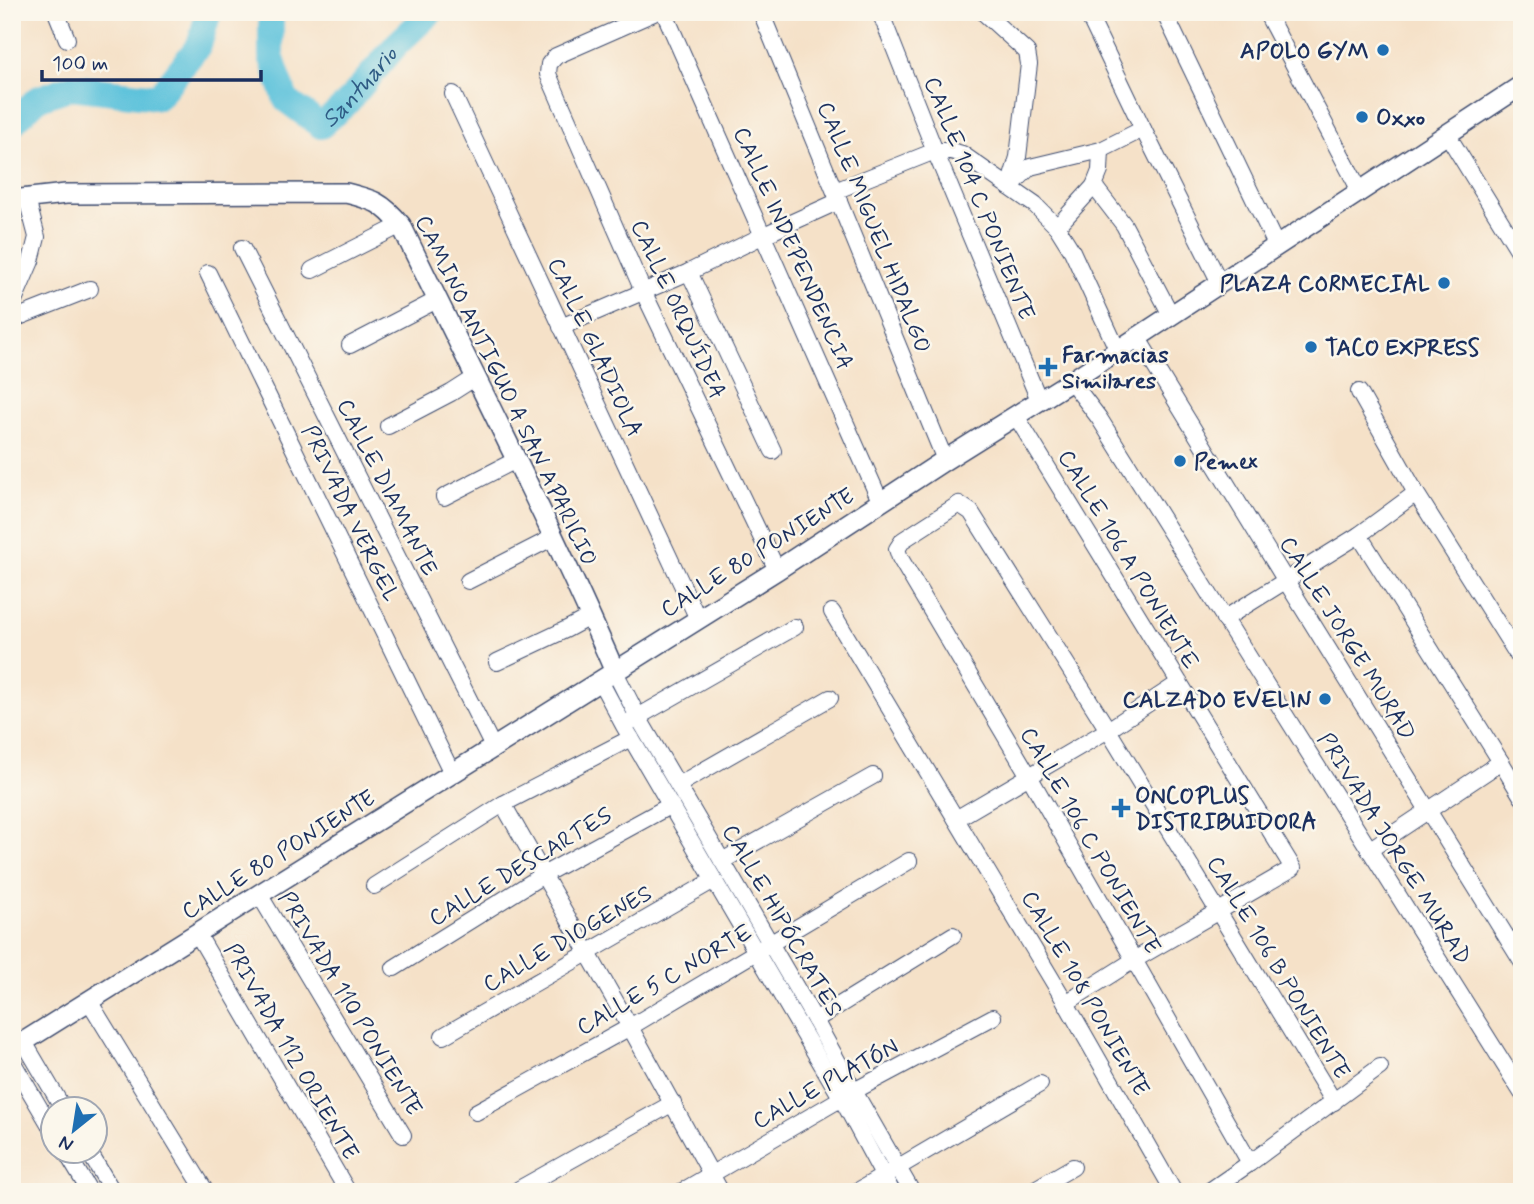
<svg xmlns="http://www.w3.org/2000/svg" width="1534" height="1204" font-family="Mynerve,sans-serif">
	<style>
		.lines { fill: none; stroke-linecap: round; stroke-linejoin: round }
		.river { stroke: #5dc2db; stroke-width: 26 }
		.minor-casing { stroke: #3c4a6e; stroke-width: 18 }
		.tertiary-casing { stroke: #3c4a6e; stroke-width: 22 }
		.minor { stroke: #fff; stroke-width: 16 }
		.tertiary { stroke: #fff; stroke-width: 19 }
		.poi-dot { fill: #1f6fb2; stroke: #fbf7ec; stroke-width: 2.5 }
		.labels { text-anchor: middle; stroke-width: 5; stroke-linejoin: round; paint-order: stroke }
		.poi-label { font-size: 23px; font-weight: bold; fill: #1b2f5e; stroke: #fbf7ec; text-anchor: start }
		.street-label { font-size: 23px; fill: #1b2f5e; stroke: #fbf7ec }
		.water-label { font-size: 24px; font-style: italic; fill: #2f5b84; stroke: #fbf7ec }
	</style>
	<rect width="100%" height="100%" fill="#fbf7ec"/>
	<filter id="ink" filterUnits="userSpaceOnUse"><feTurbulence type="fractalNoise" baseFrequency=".0143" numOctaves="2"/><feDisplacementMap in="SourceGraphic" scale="14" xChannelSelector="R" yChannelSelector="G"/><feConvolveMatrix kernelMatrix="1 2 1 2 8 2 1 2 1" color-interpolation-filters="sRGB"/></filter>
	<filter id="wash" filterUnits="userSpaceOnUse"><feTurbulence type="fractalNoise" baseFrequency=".00686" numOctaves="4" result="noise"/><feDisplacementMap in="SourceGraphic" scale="28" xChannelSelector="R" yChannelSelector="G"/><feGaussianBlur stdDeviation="1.57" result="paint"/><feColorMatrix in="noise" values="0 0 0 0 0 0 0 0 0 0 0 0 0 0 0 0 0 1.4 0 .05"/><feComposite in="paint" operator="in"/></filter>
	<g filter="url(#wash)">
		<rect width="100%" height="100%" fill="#f5e1c8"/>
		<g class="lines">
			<g class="river">
				<path id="s1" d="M271 12V56L286 100 321 126 346 104 397 44 431 12"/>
				<polyline points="12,124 37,99 71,87 158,97 199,45 209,12"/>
			</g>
		</g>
	</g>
	<g filter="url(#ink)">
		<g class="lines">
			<defs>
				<g id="minor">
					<polyline points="56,12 67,39"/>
					<polyline points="656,12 556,56 549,64 548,74 643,291 777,570"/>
					<polyline points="664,12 881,503"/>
					<polyline points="761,12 945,460"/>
					<polyline points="880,12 935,151 1039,400"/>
					<polyline points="983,12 1027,52 1029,64 1018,157 1009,187"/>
					<polyline points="1087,12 1143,129 1220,283"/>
					<polyline points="1164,12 1276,245"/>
					<polyline points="1266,12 1360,191"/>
					<polyline points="453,94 698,619"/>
					<polyline points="1447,134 1522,256"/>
					<polyline points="1094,186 1124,225 1171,315"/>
					<polyline points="1010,187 1030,167 1101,150 1143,129"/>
					<polyline points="835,191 935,151 951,151 962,154 1035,205 1057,227 1072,251 1117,349"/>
					<polyline points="1057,227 1094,186 1100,171 1101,150"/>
					<polyline points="242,248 493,747"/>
					<polyline points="312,270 401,225"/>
					<polyline points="689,272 773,451"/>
					<polyline points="208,273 452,773"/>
					<polyline points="12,305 31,261 37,237 27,199"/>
					<polyline points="12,318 16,318 90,289"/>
					<polyline points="561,327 689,272 764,235 839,201"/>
					<polyline points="1137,337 1286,581 1522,962"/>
					<polyline points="350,345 437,300"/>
					<polyline points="1071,381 1099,418 1522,1093"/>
					<polyline points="1359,392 1416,493 1522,662"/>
					<polyline points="1016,416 1293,868 1134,960 1066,1003"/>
					<polyline points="388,426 451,393 476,377"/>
					<polyline points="444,497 516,460"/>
					<polyline points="1359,535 1501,762 1522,797"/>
					<polyline points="468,581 554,537"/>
					<polyline points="832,612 1066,1003 1174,1192"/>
					<polyline points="1224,619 1359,535 1416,493"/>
					<polyline points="497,662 567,629 591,616"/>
					<polyline points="615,672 638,717 815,1020 854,1091 912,1192"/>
					<polyline points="600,681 624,726 842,1099 892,1192"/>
					<polyline points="629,722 795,627"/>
					<polyline points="678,785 830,698"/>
					<polyline points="503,804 630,1027 721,1192"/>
					<polyline points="956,819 1108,730 1179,683"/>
					<polyline points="1369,850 1501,762"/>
					<polyline points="722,861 873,776"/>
					<polyline points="374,886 503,804 631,738"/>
					<polyline points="259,894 403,1135"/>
					<polyline points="197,933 348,1192"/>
					<polyline points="394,968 543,875 671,805"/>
					<polyline points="89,1001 206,1192"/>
					<polyline points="815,1020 953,935"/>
					<polyline points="443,1036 714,880"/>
					<polyline points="24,1042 64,1110"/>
					<polyline points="12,1061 52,1129"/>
					<polyline points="476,1112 630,1027 909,861"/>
					<polyline points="66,1152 90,1192"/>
					<polyline points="89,1152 113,1192"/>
					<polyline points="1250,1163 1029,776 900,558 897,549 903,540 959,504 971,512 1108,730 1334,1102"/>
					<polyline points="519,1189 673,1103"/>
					<polyline points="681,1192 854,1091 993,1017"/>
					<polyline points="856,1192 1040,1084"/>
					<polyline points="1030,1192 1073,1167"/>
					<polyline points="1208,1192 1250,1163 1380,1067"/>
				</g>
				<g id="tertiary">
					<path d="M12 200 66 194 346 193C374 200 382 202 401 225 473 374 549 520 615 672"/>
					<polyline points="12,1049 777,570 945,460 1071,381 1522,85"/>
				</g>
			</defs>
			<use href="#minor" class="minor-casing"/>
			<use href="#tertiary" class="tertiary-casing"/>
			<use href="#minor" class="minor"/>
			<use href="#tertiary" class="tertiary"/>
		</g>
	</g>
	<g class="poi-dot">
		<circle cx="1383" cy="50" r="7"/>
		<circle cx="1362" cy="117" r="7"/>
		<circle cx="1444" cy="283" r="7"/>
		<circle cx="1311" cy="347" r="7"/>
		<path d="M1044.5 356.5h7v7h7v7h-7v7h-7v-7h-7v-7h7z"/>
		<circle cx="1180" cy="461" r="7"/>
		<circle cx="1325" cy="699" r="7"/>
		<path d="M1117.5 797.5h7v7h7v7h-7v7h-7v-7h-7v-7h7z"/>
	</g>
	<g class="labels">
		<g class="poi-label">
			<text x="1369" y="58" text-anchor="end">APOLO GYM</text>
			<text x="1376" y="125">Oxxo</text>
			<text x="1430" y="291" text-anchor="end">PLAZA CORMECIAL</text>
			<text x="1325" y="355">TACO EXPRESS</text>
			<text x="1062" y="362">Farmacias<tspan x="1062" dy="26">Similares</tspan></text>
			<text x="1194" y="469">Pemex</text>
			<text x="1311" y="707" text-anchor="end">CALZADO EVELIN</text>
			<text x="1135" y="803">ONCOPLUS<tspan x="1135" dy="26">DISTRIBUIDORA</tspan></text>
		</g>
		<g class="street-label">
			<text transform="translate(980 198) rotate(68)" y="8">CALLE 104 C PONIENTE</text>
			<text transform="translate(875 227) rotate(68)" y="8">CALLE MIGUEL HIDALGO</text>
			<text transform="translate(794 248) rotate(66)" y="8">CALLE INDEPENDENCIA</text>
			<text transform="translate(679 309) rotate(65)" y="8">CALLE ORQUÍDEA</text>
			<text transform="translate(596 347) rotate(65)" y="8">CALLE GLADIOLA</text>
			<text transform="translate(507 390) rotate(64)" y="8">CAMINO ANTIGUO A SAN APARICIO</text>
			<text transform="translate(388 487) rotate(63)" y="8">CALLE DIAMANTE</text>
			<text transform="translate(351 513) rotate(64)" y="8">PRIVADA VERGEL</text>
			<text transform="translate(757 552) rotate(-32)" y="8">CALLE 80 PONIENTE</text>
			<text transform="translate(1129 559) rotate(59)" y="8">CALLE 106 A PONIENTE</text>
			<text transform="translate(1348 638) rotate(58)" y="8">CALLE JORGE MURAD</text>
			<text transform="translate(1091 840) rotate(60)" y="8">CALLE 106 C PONIENTE</text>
			<text transform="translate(1395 848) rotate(58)" y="8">PRIVADA JORGE MURAD</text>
			<text transform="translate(278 854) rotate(-32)" y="8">CALLE 80 PONIENTE</text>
			<text transform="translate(520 866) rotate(-31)" y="8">CALLE DESCARTES</text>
			<text transform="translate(783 920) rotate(60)" y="8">CALLE HIPÓCRATES</text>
			<text transform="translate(567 938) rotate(-30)" y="8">CALLE DIOGENES</text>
			<text transform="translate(1279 967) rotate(59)" y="8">CALLE 106 B PONIENTE</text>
			<text transform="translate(664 979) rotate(-30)" y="8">CALLE 5 C NORTE</text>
			<text transform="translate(1086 993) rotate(60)" y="8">CALLE 108 PONIENTE</text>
			<text transform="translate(351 1003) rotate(59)" y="8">PRIVADA 110 PONIENTE</text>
			<text transform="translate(292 1051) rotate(60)" y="8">PRIVADA 112 ORIENTE</text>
			<text transform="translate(825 1083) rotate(-29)" y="8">CALLE PLATÓN</text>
		</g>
		<g class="water-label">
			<text dy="8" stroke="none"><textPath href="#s1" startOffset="189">Santuario</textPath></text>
		</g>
	</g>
	<rect width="1534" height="1204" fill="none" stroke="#fbf7ec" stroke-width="42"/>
	<g transform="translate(74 1130) rotate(210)"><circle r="33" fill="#fbf7ec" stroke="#a1a7b3" stroke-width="2"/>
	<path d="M0-5L12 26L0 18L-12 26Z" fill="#1f6fb2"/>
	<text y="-10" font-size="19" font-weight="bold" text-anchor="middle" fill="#1b2f5e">N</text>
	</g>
	<path d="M42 70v10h219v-10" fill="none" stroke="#1b2f5e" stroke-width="3.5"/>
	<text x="52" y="70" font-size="21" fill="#1b2f5e" stroke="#fbf7ec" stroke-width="5" paint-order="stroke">100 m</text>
</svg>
